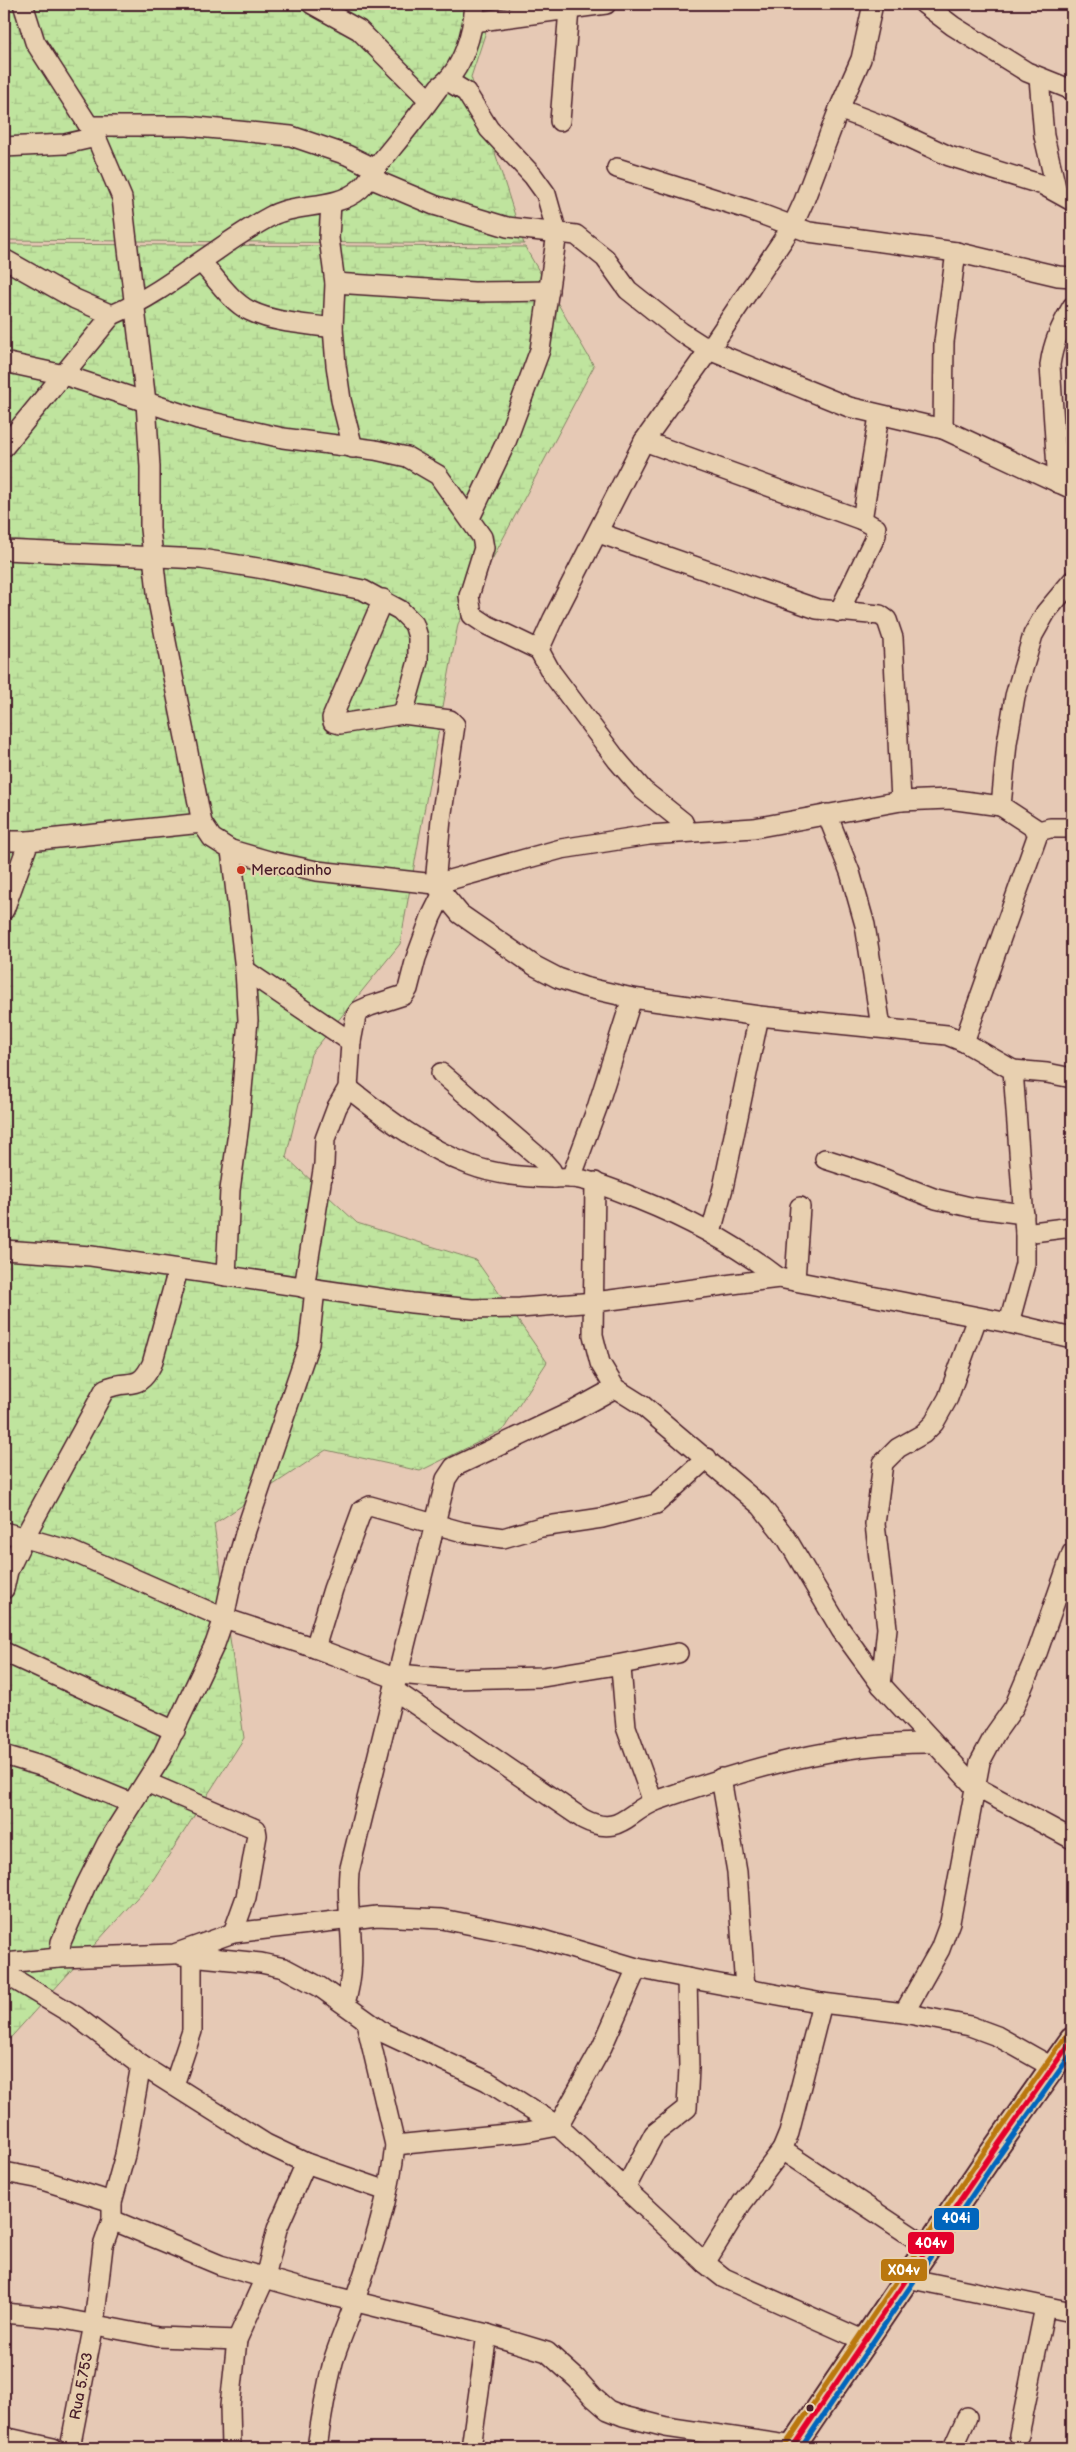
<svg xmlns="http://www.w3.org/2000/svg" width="1076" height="2452" font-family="'Balsamiq Sans',sans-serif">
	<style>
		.wetland { fill: url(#wetland-marsh); stroke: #848264 }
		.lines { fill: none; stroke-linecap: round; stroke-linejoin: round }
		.minor-casing { stroke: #4a1f2b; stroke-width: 22 }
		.major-casing { stroke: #4a1f2b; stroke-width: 28 }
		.minor { stroke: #e8d0b0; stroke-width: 19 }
		.major { stroke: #f9deab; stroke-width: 24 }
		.bus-1-casing { stroke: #e8d0b0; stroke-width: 9 }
		.bus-2-casing { stroke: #e8d0b0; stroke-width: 9 }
		.bus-3-casing { stroke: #e8d0b0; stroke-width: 9 }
		.bus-1 { stroke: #e4002b; stroke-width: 5 }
		.bus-2 { stroke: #0065bd; stroke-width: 5 }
		.bus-3 { stroke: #ba770f; stroke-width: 5 }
		.poi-dot { fill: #c8321e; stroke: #e8d0b0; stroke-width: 2 }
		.bus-dot { fill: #4a1f2b; stroke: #e8d0b0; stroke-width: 2 }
		.labels { text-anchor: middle; stroke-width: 4; stroke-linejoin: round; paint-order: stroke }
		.poi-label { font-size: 15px; fill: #4a1f2b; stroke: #e8d0b0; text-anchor: start }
		.street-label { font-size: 15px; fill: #4a1f2b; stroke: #e8d0b0 }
		.line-badge { stroke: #e8d0b0; stroke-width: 2 }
		.badge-label { font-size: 14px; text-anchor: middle; font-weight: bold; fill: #fff }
	</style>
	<defs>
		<pattern id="wetland-marsh" width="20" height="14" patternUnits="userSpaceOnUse" patternTransform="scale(1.25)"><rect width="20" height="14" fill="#bfe49e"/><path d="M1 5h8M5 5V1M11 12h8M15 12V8" fill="none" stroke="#a6c388"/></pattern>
	</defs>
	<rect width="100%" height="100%" fill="#e6c9b5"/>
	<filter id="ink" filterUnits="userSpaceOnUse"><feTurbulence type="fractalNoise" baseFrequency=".02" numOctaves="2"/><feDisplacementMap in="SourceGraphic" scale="10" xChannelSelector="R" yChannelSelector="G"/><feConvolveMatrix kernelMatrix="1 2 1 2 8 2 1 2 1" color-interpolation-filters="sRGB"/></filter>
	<g filter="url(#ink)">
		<g class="wetland">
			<polygon points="4,4 495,4 471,77 524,244 4,240"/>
			<polygon points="4,244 525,247 594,366 458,624 400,944 311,1054 286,1157 357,1223 476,1260 547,1362 503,1430 420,1471 326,1450 214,1524 244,1738 153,1880 4,2045"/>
		</g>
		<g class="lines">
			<defs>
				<g id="minor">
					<polyline points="23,4 35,42 96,137 122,198 146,402 150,467 150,529 158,601 202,823 212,838 231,850 269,861 317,871 435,884 561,849 649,835 754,828 901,801 949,799 1001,806"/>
					<polyline points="312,4 359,30 429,100"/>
					<polyline points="924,4 953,26 1027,72 1072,90"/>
					<polyline points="474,22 606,4"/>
					<polyline points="1039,78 1044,136 1057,192"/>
					<polyline points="448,81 466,92 489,129 533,176 546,194 557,233 540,350 506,442 470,518"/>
					<polyline points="839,109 889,128 949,156 1043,185 1072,201"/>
					<polyline points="560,121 569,9"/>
					<polyline points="89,126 187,126 291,136 347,155 376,169"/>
					<polyline points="4,147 65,144 96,137"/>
					<polyline points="617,168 750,210 809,232 956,252 1058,276 1072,277"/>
					<polyline points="370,178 434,205 507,227 576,235 605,258 628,290 681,332 709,350 849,407 943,429 1072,489"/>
					<polyline points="331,203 329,238 335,283 333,328 336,365 341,400 353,448"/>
					<polyline points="4,259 75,299 112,315"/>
					<path d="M201 262C215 277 231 302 250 311 275 323 306 324 333 328"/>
					<polyline points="335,283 474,292 549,291"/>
					<polyline points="4,362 64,375 198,419 283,438 375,450 407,457 438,475 482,537 484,548 469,596 472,615 487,625 539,650"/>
					<polyline points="943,429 944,342 956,252"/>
					<polyline points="644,441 862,520 876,528 876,535 839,612"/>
					<path d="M4 447 112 315C171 290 217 244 273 215 300 202 336 210 360 189 369 181 375 169 383 159 402 136 421 112 439 87 463 71 473 31 475 4"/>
					<path d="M1058 483 1050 365C1053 343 1061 326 1072 307"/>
					<polyline points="862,520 879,416"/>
					<polyline points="599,533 817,609 880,615 887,620 893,638 901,801"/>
					<polyline points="4,550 201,559 264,569 363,590 400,610 414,624 418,637 418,661 403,714 450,720 455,725 441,819 435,884 460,914 535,966 558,978 584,987 632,998 759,1016 947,1035 964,1042 1013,1070 1025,1233 1025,1264 1009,1323"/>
					<polyline points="383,599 332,718 333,722 340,724 403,714"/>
					<polyline points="827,814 850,872 865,925 881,1027"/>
					<polyline points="687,831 683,822 643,790 617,760 551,672 539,650 553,619 644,441 709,350 793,225 804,201 839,109 861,59 873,4"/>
					<polyline points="1039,831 1050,828 1072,828"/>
					<polyline points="4,841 29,841 202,823"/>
					<polyline points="4,910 29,841"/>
					<polyline points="245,970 351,1042"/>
					<polyline points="964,1042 1039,831 1001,806 1007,743 1015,696 1033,635 1046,612 1072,581"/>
					<polyline points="1013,1070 1047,1073 1072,1078"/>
					<polyline points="441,1073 543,1161 551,1170 555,1178"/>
					<path d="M348 1088C386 1118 424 1148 470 1165 496 1175 524 1177 552 1178 561 1178 570 1177 579 1179 600 1183 620 1192 640 1200 690 1220 736 1245 779 1278"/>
					<polyline points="825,1159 872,1174 936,1199 970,1207 1024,1214"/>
					<polyline points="571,1178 597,1108 632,998"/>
					<polyline points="595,1182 593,1335 600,1363 615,1388 642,1405 761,1506 787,1539 841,1630 881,1685 974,1786 1072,1839"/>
					<polyline points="711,1232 723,1188 759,1016"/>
					<polyline points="1025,1233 1072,1227"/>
					<polyline points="4,1250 91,1256 412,1303 472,1309 520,1308 595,1302 779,1278 1009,1323 1072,1338"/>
					<polyline points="226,1276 230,1190 239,1125 248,1020 245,970 231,850"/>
					<polyline points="795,1280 800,1207"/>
					<polyline points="304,1288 324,1164 325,1139 337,1107 348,1088 351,1042 356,1016 359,1011 370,1006 404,995 408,989 416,958 431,917 443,893"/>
					<polyline points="4,1532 71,1551 224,1618 315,1648 397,1679"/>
					<path d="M4 1589 8 1571 24 1538 105 1389C129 1378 138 1393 152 1364L178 1270"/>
					<polyline points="315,1648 333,1589 362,1510 370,1506 463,1532 503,1538 541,1527 602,1518 656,1504 707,1458"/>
					<polyline points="4,1652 175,1731"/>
					<polyline points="616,1665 678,1653"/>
					<polyline points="399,1674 453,1679 543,1677 616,1665 621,1668 626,1727 653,1802"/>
					<polyline points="881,1685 887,1628 875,1524 883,1463 898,1448 923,1434 934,1423 948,1398 977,1318"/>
					<path d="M394 1690 583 1819C620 1838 626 1812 658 1800 747 1769 837 1742 932 1743"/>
					<polyline points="4,1755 44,1767 131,1803"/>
					<polyline points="721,1778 737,1872 745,1989"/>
					<polyline points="146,1782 256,1829 257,1835 246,1897 233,1933"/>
					<polyline points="181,1955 261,1963 284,1968 320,1987 384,2033 487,2081 558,2126 705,2263 724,2278 865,2341"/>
					<polyline points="59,1958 61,1942 86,1885 107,1843 162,1756 215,1644 224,1618 232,1580 246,1530 309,1344 315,1289"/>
					<polyline points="4,1963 59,1958 174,1954 233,1933 377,1916 442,1919 533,1937 637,1968 687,1978 822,2003 904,2013 970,2026 997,2036 1052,2067"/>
					<polyline points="4,1973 77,2017 141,2065 266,2144 306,2163 387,2191"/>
					<path d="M345 2003C360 1955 345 1920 349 1872L446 1479 454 1467 575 1410 615 1388"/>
					<polyline points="904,2013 940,1949 950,1922 980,1762 995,1734 1014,1707 1037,1653 1072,1553"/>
					<polyline points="174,2085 192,2031 192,1955"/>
					<polyline points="558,2126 602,2047 637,1968"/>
					<polyline points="395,2145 526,2132 558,2126"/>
					<polyline points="782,2150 928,2247"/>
					<polyline points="4,2172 36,2178 112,2202"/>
					<polyline points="625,2189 654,2134 687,2108 689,2068 687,1978"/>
					<polyline points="112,2220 220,2265 304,2289 487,2334 547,2352 577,2379 593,2397 608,2410 623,2416 666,2427 794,2446"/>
					<polyline points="705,2263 742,2203 782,2150 789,2133 822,2003"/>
					<polyline points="907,2278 1072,2312"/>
					<polyline points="4,2313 59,2318 158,2337 237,2340"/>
					<polyline points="1019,2435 1045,2307"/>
					<polyline points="4,2437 53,2448"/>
					<polyline points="70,2448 94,2324 103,2246 112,2220 112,2202 125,2155 141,2065"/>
					<polyline points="231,2448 230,2406 237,2340 265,2278 277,2229 306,2163"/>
					<path d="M317 2448C321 2419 326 2390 333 2362 339 2341 349 2321 355 2300 372 2250 390 2197 395 2145L366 2022"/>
					<polyline points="471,2448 487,2334"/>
					<polyline points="953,2448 967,2417"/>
				</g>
				<polyline id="major" points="792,2448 988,2159 1072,2040"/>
			</defs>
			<use href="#minor" class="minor-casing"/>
			<use href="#major" class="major-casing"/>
			<use href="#minor" class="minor"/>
			<use href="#major" class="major"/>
			<defs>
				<polyline id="bus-1" points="792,2448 988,2159 1072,2040"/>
				<polyline id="bus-2" points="801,2448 994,2163 1072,2053"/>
				<polyline id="bus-3" points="786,2444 982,2155 1066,2036"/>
			</defs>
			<use href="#bus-1" class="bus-1-casing"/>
			<use href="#bus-2" class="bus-2-casing"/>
			<use href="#bus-3" class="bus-3-casing"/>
			<use href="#bus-1" class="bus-1"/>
			<use href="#bus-2" class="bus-2"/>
			<use href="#bus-3" class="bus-3"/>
		</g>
	</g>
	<circle class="poi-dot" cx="241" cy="870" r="5"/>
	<circle class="bus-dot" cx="810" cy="2408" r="4.5"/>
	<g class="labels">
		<g class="poi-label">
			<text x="251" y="875">Mercadinho</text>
		</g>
		<g class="street-label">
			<text transform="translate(81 2386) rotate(-79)" y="5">Rua 5.753</text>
		</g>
	</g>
	<g class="line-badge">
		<rect x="933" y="2207" width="47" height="24" rx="5" fill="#0065bd"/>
		<rect x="907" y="2231" width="48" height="24" rx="5" fill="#e4002b"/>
		<rect x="880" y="2258" width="48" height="24" rx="5" fill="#ba770f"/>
	</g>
	<g class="badge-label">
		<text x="956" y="2223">404i</text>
		<text x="931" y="2248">404v</text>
		<text x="904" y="2275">X04v</text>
	</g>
	<rect width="1076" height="2452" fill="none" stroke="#e8d0b0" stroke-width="20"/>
	<rect x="10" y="10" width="1056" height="2432" fill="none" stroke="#4a1f2b" stroke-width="2" filter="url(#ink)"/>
</svg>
